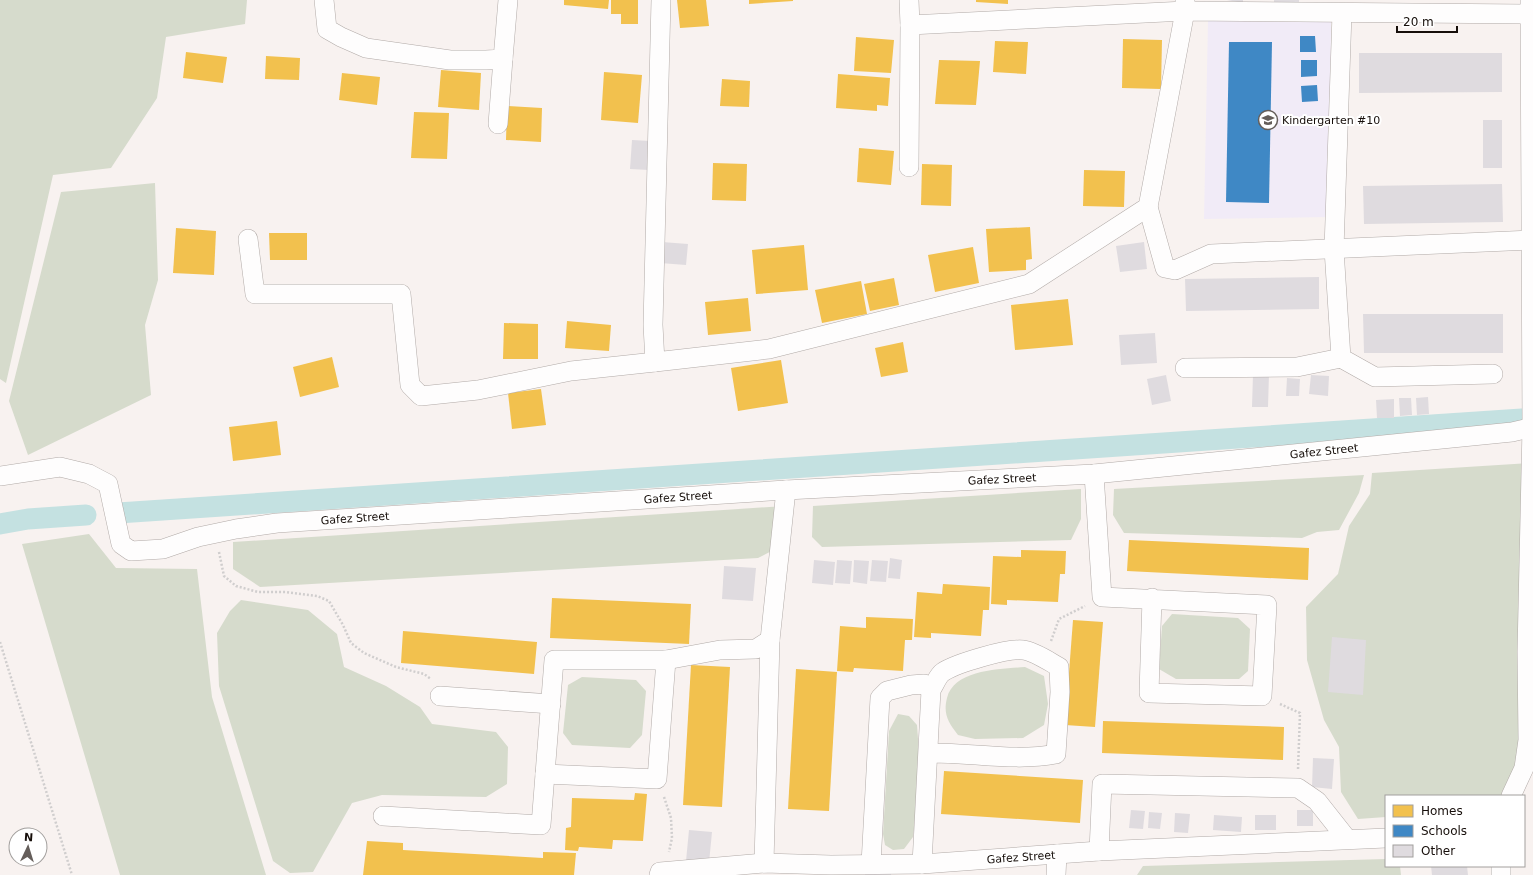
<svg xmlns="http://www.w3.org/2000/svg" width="1533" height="875" font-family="'DejaVu Sans',sans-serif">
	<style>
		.education { fill: #f1ebf7 }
		.green { fill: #d6dbcc }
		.homes { fill: #f2c14e }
		.schools { fill: #3f88c5 }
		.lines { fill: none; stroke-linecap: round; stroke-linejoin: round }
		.canal { stroke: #c4e1e1; stroke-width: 21 }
		.building { fill: #dfdbdf }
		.minor-casing { stroke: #b1aaa7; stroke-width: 20 }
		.path { stroke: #d0cece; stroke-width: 2.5; stroke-dasharray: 2 2; stroke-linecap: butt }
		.minor { stroke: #fefdfd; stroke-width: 19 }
		.labels { text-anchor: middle; stroke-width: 4; stroke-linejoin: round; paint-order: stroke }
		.poi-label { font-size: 11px; fill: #160e0a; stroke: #fff; text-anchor: start }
		.street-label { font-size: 11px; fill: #160e0a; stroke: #fff }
	</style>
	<rect width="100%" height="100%" fill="#f8f2f0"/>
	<polygon class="education" points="1208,21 1331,22 1329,217 1204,219"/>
	<g class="green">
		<polygon points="0,0 247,0 245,24 166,37 157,98 111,168 53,175 6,383 0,379"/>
		<polygon points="155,183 158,280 145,325 151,395 28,455 9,401 61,192"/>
		<polygon points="1528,463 1533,764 1504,796 1386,796 1386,817 1358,819 1341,792 1339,747 1324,720 1307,660 1306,607 1338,574 1349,526 1370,494 1372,473"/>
		<polygon points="1364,475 1359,493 1339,530 1317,532 1302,538 1124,533 1113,515 1114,489"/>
		<polygon points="1081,489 1081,519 1071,540 822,547 812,537 813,506"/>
		<polygon points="785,506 783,545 758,558 260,587 233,569 233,542"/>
		<polygon points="89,534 116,568 197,569 212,697 266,875 120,875 22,544"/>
		<polygon points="241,600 308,610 337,634 344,667 386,686 420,707 432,724 496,732 508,747 507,784 486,797 382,795 352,803 313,872 290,873 273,861 219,686 217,633 230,611"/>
		<polygon points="1172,614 1238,618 1250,629 1248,671 1239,679 1176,679 1159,669 1162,626"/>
		<path d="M1025 667 1044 676 1048 704 1044 725 1023 738 975 739 958 735C948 722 943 714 947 698 954 669 1002 669 1025 667Z"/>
		<polygon points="582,677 636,680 646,691 642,735 630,748 572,745 563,733 568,685"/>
		<polygon points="898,714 909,716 917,725 919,752 917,804 913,837 904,849 893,850 885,845 883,834 889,731"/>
		<polygon points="1386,859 1386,866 1400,866 1401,875 1137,875 1143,866"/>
	</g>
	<g class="homes">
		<polygon points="564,0 609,0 608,9 564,5"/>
		<polygon points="611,0 638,0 638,24 621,24 621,14 611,14"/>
		<polygon points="677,0 706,0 709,26 680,28"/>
		<polygon points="749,0 793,0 793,1 749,4"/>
		<polygon points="976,0 1008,0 1008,4 976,2"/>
		<polygon points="856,37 894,40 891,73 854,71"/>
		<polygon points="1123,39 1162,40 1161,89 1122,88"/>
		<polygon points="995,41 1028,42 1026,74 993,72"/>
		<polygon points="186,52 227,57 223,83 183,78"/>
		<polygon points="266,56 300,58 299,80 265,79"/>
		<polygon points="939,60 980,61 976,105 935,104"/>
		<polygon points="441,70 481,73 479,110 438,107"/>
		<polygon points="604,72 642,75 638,123 601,120"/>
		<polygon points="342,73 380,77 377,105 339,100"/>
		<polygon points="838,74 890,78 888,106 877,105 877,111 836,108"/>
		<polygon points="722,79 750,81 749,107 720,106"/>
		<polygon points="507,106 542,108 541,142 506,140"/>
		<polygon points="414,112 449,113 447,159 411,158"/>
		<polygon points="859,148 894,151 891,185 857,182"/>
		<polygon points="713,163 747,164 746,201 712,200"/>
		<polygon points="922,164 952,165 951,206 921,205"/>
		<polygon points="1084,170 1125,171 1124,207 1083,206"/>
		<polygon points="1030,227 1032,259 1026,260 1026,270 989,272 986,229"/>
		<polygon points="176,228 216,231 214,275 173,273"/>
		<polygon points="269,233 307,233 307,260 270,260"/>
		<polygon points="804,245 808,290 756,294 752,250"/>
		<polygon points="973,247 979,283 935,292 928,255"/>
		<polygon points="894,278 899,305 870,311 864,284"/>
		<polygon points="861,281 867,314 822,323 815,290"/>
		<polygon points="748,298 751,331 708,335 705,302"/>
		<polygon points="1068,299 1073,345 1015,350 1011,305"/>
		<polygon points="567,321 611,325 609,351 565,348"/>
		<polygon points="504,323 538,324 538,359 503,359"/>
		<polygon points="903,342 908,372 881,377 875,348"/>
		<polygon points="332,357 339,387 300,397 293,367"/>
		<polygon points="781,360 788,403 738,411 731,368"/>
		<polygon points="541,389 546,425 512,429 508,393"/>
		<polygon points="277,421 281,455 233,461 229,427"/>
		<polygon points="1129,540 1309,548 1308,580 1127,571"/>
		<polygon points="1021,550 1066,551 1065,574 1060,574 1058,602 1007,600 1007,605 991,604 993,556 1021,557"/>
		<polygon points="943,584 990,587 989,610 983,610 981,636 931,633 931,638 914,637 917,592 942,594"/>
		<polygon points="552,598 691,604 689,644 550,638"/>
		<polygon points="866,617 913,619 912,640 905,640 903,671 854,668 853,672 837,671 840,626 866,628"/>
		<polygon points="1073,620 1103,622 1095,727 1065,725"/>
		<polygon points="403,631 537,642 534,674 401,663"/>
		<polygon points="691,665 730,667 722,807 683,805"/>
		<polygon points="796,669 837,672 829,811 788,809"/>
		<polygon points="1103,721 1284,727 1283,760 1102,753"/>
		<polygon points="944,771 1083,780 1080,823 941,814"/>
		<polygon points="635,793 647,794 643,841 613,840 612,849 579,847 578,851 565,850 566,828 571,827 572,798 634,800"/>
		<polygon points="367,841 403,843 403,850 543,858 543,852 576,853 574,875 363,875"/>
	</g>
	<g class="schools">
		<polygon points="1300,36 1315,36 1316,52 1300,52"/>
		<polygon points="1229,42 1272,42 1269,203 1226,202"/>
		<polygon points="1301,60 1317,60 1317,76 1301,77"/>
		<polygon points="1317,85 1318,101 1302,102 1301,86"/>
	</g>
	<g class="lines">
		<g class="canal">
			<polyline points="118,513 1522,419"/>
			<polyline points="0,524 28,519 86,515"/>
		</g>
	</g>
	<g class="building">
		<polygon points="1227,0 1243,0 1243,3"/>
		<rect x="1274" y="0" width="25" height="7"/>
		<polygon points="1359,53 1502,53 1502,92 1359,93"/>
		<rect x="1483" y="120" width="19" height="48"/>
		<polygon points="632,140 651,141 649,170 630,169"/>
		<polygon points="1502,184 1503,222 1364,224 1363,186"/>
		<polygon points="662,242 688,244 686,265 660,263"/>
		<polygon points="1144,242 1147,269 1120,272 1116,246"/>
		<polygon points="1319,277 1319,309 1186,311 1185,279"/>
		<polygon points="1363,314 1503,314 1503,353 1364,353"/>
		<polygon points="1155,333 1157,363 1121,365 1119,335"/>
		<polygon points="1253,374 1269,374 1268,407 1252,407"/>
		<polygon points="1166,375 1171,401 1152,405 1147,379"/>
		<polygon points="1311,375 1329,376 1328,396 1309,394"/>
		<polygon points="1287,378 1300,379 1299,396 1286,396"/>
		<polygon points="1428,397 1429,414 1417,415 1416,398"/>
		<polygon points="1399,398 1411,398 1412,415 1400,416"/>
		<polygon points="1394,399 1394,418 1377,418 1376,400"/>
		<polygon points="890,558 902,560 900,579 888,578"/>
		<polygon points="814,560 835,562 833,585 812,583"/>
		<polygon points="837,560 852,561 850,584 835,583"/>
		<polygon points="854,560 869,561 867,584 853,582"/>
		<polygon points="872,560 888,561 886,582 870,581"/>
		<polygon points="724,566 756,568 753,601 722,599"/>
		<polygon points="1332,637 1366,640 1363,695 1328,692"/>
		<polygon points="1313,758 1334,759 1332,789 1312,787"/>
		<polygon points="1131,810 1145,811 1143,829 1129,828"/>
		<rect x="1297" y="810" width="16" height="16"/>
		<polygon points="1149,812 1162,813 1160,829 1148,828"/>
		<polygon points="1175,813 1190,814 1188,833 1174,832"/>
		<polygon points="1214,815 1242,817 1241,832 1213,830"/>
		<rect x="1255" y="815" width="21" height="15"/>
		<polygon points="689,830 712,832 709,863 686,861"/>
		<polygon points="1431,866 1467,866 1468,875 1432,875"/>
		<polygon points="891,872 891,875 865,875 865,873"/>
	</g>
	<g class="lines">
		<defs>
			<g id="minor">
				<polyline points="324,0 327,29 341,37 366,48 450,60 486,60 503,59 508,0"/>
				<polyline points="661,0 653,325 655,362 769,349 1029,284 1148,207 1185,11 1185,0"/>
				<polyline points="909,0 910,25 1185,11 1530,14"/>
				<polyline points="1342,13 1334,249 1341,358 1375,377 1493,374"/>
				<polyline points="498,124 503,59"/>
				<polyline points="909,167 910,25"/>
				<polyline points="1148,207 1165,268 1175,270 1211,254 1531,240"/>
				<polyline points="248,239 255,294 401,294 410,385 421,396 478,390 571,371 655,362"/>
				<polyline points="1185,368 1297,367 1341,358"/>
				<polyline points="1094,474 1102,597 1267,605 1262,696 1149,693 1152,598"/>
				<polyline points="0,476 60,467 89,474 108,484 121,544 131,551 163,549 198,537 236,529 277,523 786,490 1094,474 1512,432 1533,427"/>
				<polyline points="440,696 551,704"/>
				<polyline points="545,774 657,779 666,660"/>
				<polyline points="1511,796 1524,768 1528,740 1527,652 1532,427 1530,0"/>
				<polyline points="383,816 541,825 554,660 666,660 720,650 756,649 770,640"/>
				<polyline points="1099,851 1102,784 1298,788 1317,801 1347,839"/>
				<polyline points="764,863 770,640 786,490"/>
				<polyline points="871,864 880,698 887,691 911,685 924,684 931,690"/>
				<path d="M922 864 931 690C935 684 938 675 943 672 957 663 1008 648 1023 650 1034 651 1050 662 1059 667L1060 692 1056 754C1014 762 970 752 928 753"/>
				<polyline points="1501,866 1501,875"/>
				<polyline points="659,875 660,872 764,863 831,865 922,864 1099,851 1386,838"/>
				<polyline points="1056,875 1057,854"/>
			</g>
		</defs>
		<use href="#minor" class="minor-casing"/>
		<g class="path">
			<polyline points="219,552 224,576 236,586 258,592 286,592 317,596 329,601 343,625 351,643 364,653 396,667 424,674 431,679"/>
			<polyline points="1051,641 1059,619 1085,606"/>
			<polyline points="0,642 72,875"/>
			<polyline points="1280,704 1300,713 1298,770"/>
			<polyline points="664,797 671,818 672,838 669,852"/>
		</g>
		<use href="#minor" class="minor"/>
	</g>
	<defs>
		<symbol id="school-ring" viewBox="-11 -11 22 22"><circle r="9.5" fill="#fff" stroke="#655e5a" stroke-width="1.5"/><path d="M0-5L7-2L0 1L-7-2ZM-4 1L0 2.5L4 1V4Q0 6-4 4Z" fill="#655e5a"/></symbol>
	</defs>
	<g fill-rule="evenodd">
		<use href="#school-ring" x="1257" y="109" width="22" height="22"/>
	</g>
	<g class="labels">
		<g class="poi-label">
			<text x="1282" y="124">Kindergarten #10</text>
		</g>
		<g class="street-label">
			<text transform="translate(1324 451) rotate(-6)" y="4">Gafez Street</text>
			<text transform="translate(1002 479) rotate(-3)" y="4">Gafez Street</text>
			<text transform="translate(678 497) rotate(-4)" y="4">Gafez Street</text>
			<text transform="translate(355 518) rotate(-4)" y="4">Gafez Street</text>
			<text transform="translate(1021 857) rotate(-4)" y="4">Gafez Street</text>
		</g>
	</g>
	<rect x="1385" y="795" width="140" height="72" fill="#ffffff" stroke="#a29f9d"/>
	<rect x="1393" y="805" width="20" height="12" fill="#f2c14e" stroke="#a29f9d"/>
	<text x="1421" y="815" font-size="12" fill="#160e0a">Homes</text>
	<rect x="1393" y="825" width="20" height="12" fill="#3f88c5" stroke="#a29f9d"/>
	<text x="1421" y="835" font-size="12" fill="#160e0a">Schools</text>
	<rect x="1393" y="845" width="20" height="12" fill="#dfdbdf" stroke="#a29f9d"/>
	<text x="1421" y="855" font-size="12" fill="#160e0a">Other</text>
	<g transform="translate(28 847) rotate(4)"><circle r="19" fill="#ffffff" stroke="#a29f9d"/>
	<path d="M0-3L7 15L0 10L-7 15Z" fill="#655e5a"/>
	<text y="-6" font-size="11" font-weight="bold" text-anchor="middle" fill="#160e0a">N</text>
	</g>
	<path d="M1397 26v6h60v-6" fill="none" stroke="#160e0a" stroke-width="2"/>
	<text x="1403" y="26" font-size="12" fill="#160e0a" stroke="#ffffff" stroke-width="3" paint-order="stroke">20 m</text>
</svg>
